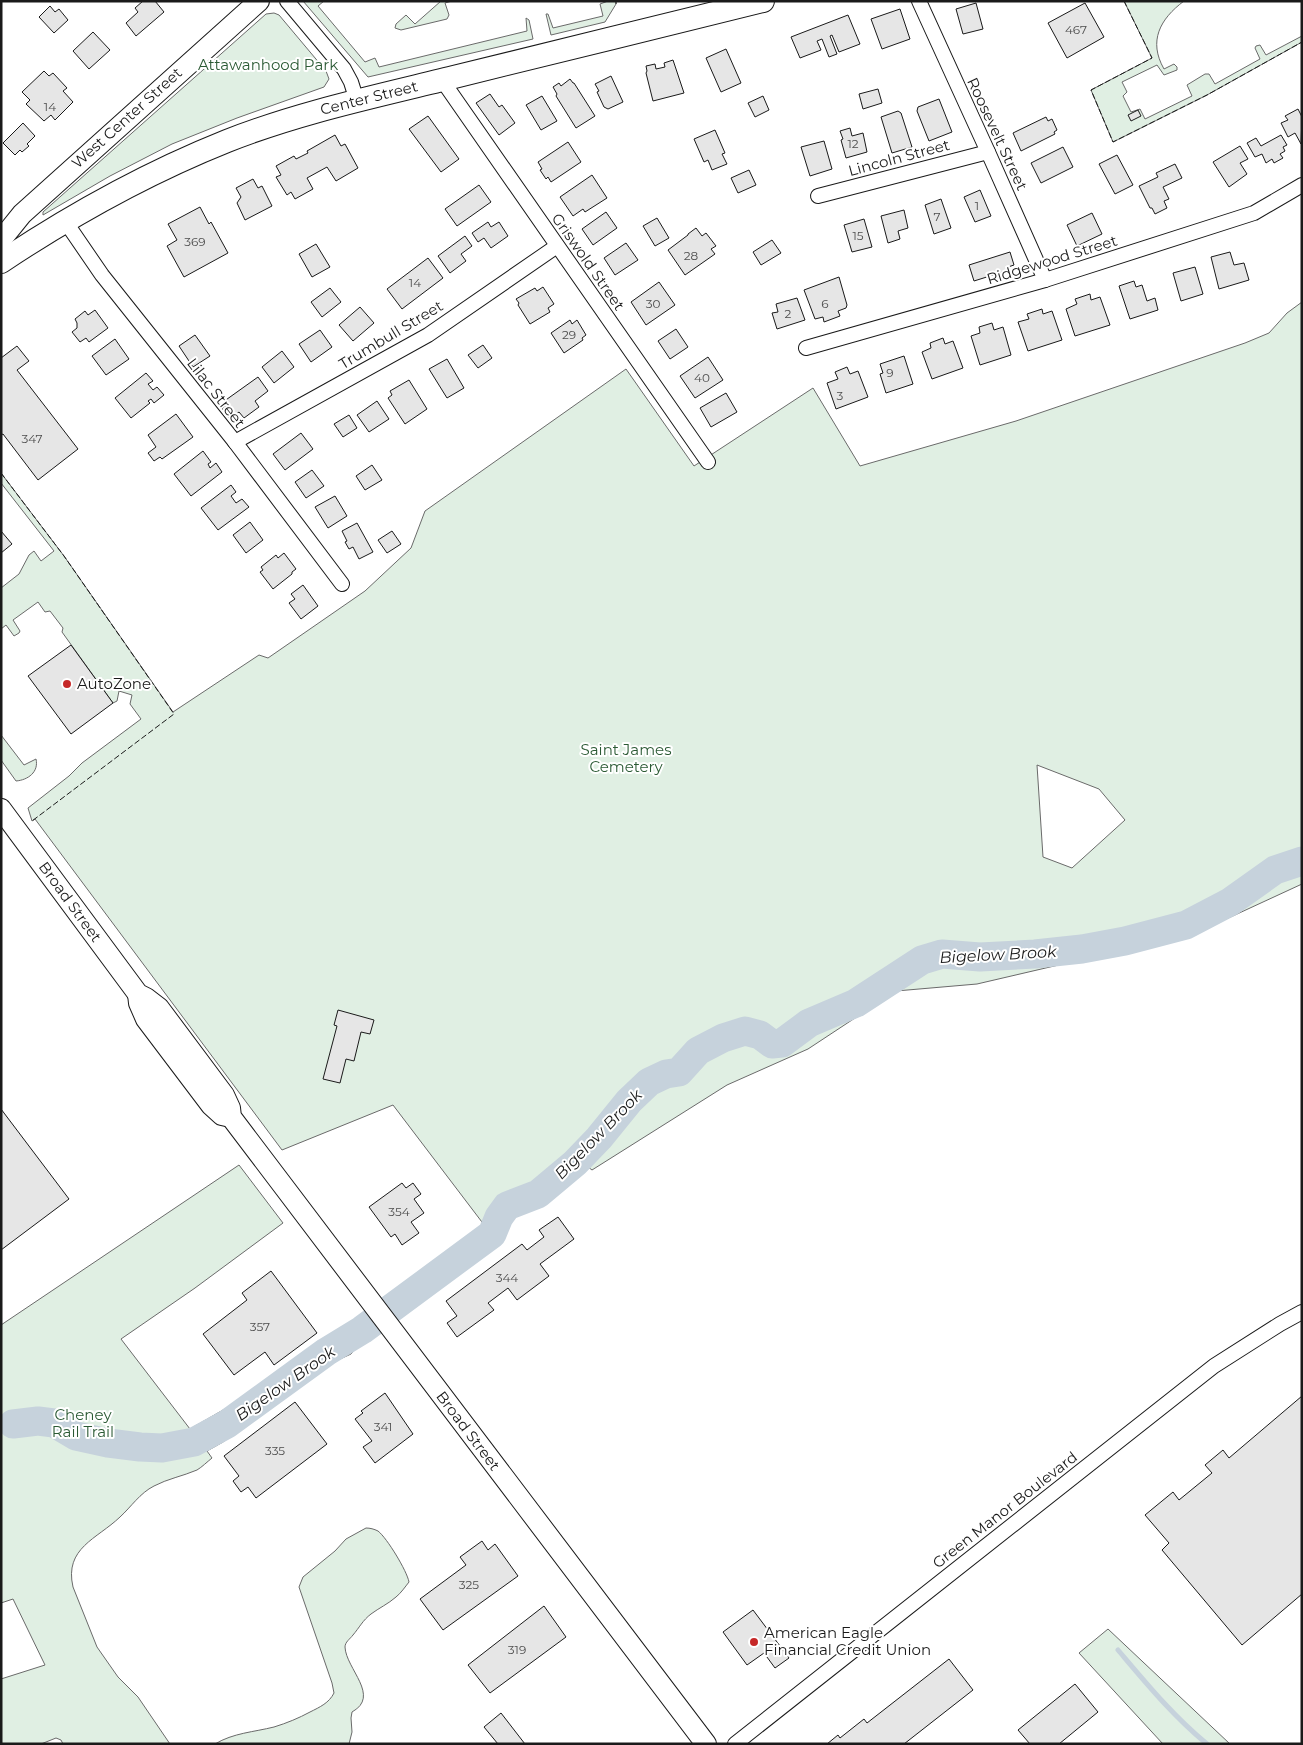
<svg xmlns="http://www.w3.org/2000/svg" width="1303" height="1745" font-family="Montserrat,sans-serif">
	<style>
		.green { fill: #e0efe3; stroke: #6a6a6a; fill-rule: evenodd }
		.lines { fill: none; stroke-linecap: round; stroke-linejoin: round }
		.stream { stroke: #c6d2dc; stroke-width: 5 }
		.river { stroke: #c6d2dc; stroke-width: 29 }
		.building { fill: #e6e6e6; stroke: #1a1a1a }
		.minor-casing { stroke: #1a1a1a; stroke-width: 16 }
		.secondary-casing { stroke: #1a1a1a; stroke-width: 22 }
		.primary-casing { stroke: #1a1a1a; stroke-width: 24 }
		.minor { stroke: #fff; stroke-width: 14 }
		.secondary { stroke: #fff; stroke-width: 20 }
		.primary { stroke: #fff; stroke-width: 22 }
		.fence { stroke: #1a1a1a; stroke-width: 1; stroke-dasharray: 6 2.5; stroke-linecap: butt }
		.poi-dot { fill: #c62828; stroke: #fff; stroke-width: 2 }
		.labels { text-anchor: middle; stroke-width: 4; stroke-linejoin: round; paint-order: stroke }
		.number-label { font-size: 12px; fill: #4d4d4d }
		.park-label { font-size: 15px; fill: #2b5a34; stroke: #fff }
		.street-label { font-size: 15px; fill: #1a1a1a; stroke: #fff }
		.poi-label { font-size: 15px; fill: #1a1a1a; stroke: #fff; text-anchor: start }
		.water-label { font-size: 16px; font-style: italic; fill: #1a1a1a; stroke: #fff }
	</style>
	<rect width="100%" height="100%" fill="#fff"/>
	<g class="green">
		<polygon points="303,1 324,1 318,6 365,62 375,58 379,67 527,31 526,18 529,20 533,39 368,77"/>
		<polygon points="441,1 452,1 445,3 449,15 447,19 401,30 395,28 396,24 406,15 415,24"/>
		<polygon points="608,1 616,1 616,4 605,22 551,35 546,14 548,14 553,28 603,16 600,4"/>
		<path d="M1124 1H1184C1160 19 1148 41 1164 69L1174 64 1177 67V70L1164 75 1157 65 1122 82 1127 92 1123 96 1131 112 1140 109 1145 119 1192 96 1187 85 1205 74H1209L1215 84 1260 59 1255 48 1256 46 1260 45 1266 55 1302 36V42L1207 95 1113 142 1091 90 1152 58Z"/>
		<polygon points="274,13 279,15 326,71 329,79 324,87 237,118 172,144 110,176 43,215 43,212 266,14"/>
		<path d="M1302 302V884L1196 933 977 984 896 991 808 1049 727 1085 592 1170 580 1161 488 1230 393 1105 282 1150 35 819 32 821 28 808 69 776 82 763 141 719 130 704 132 695 119 691 117 701 113 703 62 632 63 628 50 611 45 612 38 602 13 620 20 631 19 633 14 636 6 625 1 629V588L19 574 29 555 34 551 41 561 54 551 1 483V473L64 556 173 712 259 655 268 658 365 591 411 548 425 511 626 369 694 466 813 388 860 466 1016 421 1245 343 1269 333 1287 313ZM1037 765 1099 789 1125 820 1072 868 1043 857Z"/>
		<path d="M1 735 24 765 36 759C39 772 28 780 16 781L1 760Z"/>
		<path d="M239 1165 283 1223 195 1288 121 1339 190 1429 244 1398 325 1337 336 1332 353 1342 355 1349 351 1354 338 1360 291 1392 223 1442 207 1451 212 1458C207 1462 202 1467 197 1470 183 1476 167 1479 154 1486 140 1493 131 1507 120 1517 97 1539 64 1548 73 1587L97 1647 118 1677 138 1697 170 1744H63L61 1740 56 1738 41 1744H1V1679L45 1665 13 1599 1 1603V1325Z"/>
		<path d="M366 1528C370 1528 374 1529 378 1531 387 1538 407 1571 409 1582 405 1587 401 1593 396 1597 388 1604 379 1608 371 1614 363 1620 359 1628 353 1635 350 1639 345 1642 345 1647 346 1669 381 1696 352 1712L351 1718 352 1732 349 1744H215C233 1733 254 1732 274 1727 287 1723 299 1718 310 1712 320 1707 329 1703 334 1693L332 1683 299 1587 303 1577 335 1551 346 1539Z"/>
		<polygon points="1108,1629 1230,1744 1163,1744 1079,1653"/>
	</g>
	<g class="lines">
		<path class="stream" d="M1118 1650C1146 1683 1173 1716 1207 1744"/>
		<polyline class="river" points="13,1424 38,1421 54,1423 76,1436 108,1443 140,1447 162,1448 194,1442 227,1424 326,1352 362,1330 492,1234 499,1217 507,1206 538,1194 575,1163 599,1138 629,1101 649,1082 666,1074 679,1072 698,1051 723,1038 745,1031 760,1035 772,1044 782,1043 809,1023 856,1003 922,960 942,954 980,957 1035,954 1082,949 1125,941 1186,925 1230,902 1275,870 1302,861"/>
	</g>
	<g class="building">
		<polygon points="143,1 155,1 164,12 136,36 126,23 138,12 135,8"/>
		<polygon points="976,3 983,29 963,34 956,9"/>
		<polygon points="1085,3 1104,37 1067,58 1048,23"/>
		<polygon points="50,6 55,12 59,9 68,20 54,33 39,17"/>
		<polygon points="900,9 910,39 882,49 871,19"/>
		<polygon points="848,15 860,44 839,52 832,35 830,36 837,54 829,57 822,39 817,41 821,50 800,58 791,37"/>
		<polygon points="93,32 110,50 89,69 73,51"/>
		<polygon points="726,49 741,83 721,92 706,58"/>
		<polygon points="673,60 684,93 653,101 646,73 647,71 646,66 655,64 656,69 665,67 664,63"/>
		<polygon points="44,71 49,76 53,73 67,88 63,91 73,102 55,120 51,115 44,121 26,104 30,100 22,92"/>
		<polygon points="611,76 623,102 608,109 604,107 597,92 599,91 595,84"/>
		<polygon points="570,79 573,83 574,83 595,116 576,128 556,96 557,94 553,87 559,83 561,86"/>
		<polygon points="878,89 882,103 863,109 859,94"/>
		<polygon points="490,94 499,107 502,105 515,123 499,135 476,103"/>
		<polygon points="542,96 557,121 541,130 526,105"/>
		<polygon points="763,96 769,110 755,117 748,103"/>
		<polygon points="939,99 952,132 929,141 917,111 918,107"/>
		<polygon points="1298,109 1302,117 1301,144 1295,133 1288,137 1281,123 1288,120 1285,116"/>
		<polygon points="1138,110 1141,116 1131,121 1128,115"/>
		<polygon points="898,111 901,113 912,147 892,153 881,117"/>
		<polygon points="428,116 459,159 441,172 409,129"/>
		<polygon points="1046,117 1048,121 1052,119 1057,130 1054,132 1055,134 1021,151 1013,133"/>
		<polygon points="23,123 35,136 27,144 29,146 22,152 20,150 15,155 3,143"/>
		<polygon points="850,128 852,136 863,133 867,152 846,158 841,140 843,139 840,131"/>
		<polygon points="715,130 725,153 722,154 727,164 712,170 708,160 704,162 694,139"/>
		<polygon points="335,135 341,146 345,144 358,168 336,181 327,167 307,178 313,189 295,199 291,192 287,195 276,177 281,175 276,166 294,156 296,159 308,153 307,151"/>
		<polygon points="1281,135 1287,145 1283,147 1285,151 1280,154 1283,158 1274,163 1272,159 1266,163 1262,154 1255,157 1247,143 1256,138 1261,146"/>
		<polygon points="824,141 832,169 810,176 801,147"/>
		<polygon points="568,142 581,162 551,182 548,177 546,179 540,170 542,169 538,162"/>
		<polygon points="1240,146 1248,159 1240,163 1247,174 1229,187 1213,162"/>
		<polygon points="1063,147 1073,167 1041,183 1031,163"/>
		<polygon points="1117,155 1133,185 1115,194 1099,164"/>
		<polygon points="1175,164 1182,178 1163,187 1169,199 1164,201 1167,208 1155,214 1152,208 1150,208 1139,186 1158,177 1156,173"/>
		<polygon points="749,170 756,185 738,193 731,178"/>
		<polygon points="592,175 607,198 585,212 583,209 573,216 560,197"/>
		<polygon points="253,179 258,188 262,186 272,206 245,220 237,203 241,197 236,188"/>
		<polygon points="479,185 491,202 457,226 445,209"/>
		<polygon points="980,190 991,216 975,222 964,197"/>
		<polygon points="941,199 951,228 934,234 925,205"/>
		<polygon points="200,207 209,224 211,222 228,253 184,277 167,246 177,240 168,224"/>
		<polygon points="904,210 908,228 898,231 900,239 888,243 881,216"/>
		<polygon points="606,212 617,228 593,245 582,229"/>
		<polygon points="1092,213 1102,234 1077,246 1067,225"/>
		<polygon points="657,218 669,238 655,246 643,226"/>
		<polygon points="864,219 872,247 852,252 844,225"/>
		<polygon points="488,222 491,227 499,222 508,236 491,248 484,238 478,242 472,233"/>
		<polygon points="696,228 702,236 706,233 716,246 711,249 715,254 685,275 668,250 688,235 688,234"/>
		<polygon points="465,236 472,246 461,254 466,261 450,273 438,256"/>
		<polygon points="772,240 781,253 761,265 753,252"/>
		<polygon points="626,243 638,260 615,275 604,258"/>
		<polygon points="316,244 330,267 312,277 299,254"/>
		<polygon points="1010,252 1014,265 1008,267 1009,270 974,281 969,265"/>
		<polygon points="1230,252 1234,265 1244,263 1249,280 1219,289 1211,257"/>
		<polygon points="428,258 443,278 402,309 387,289"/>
		<polygon points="1195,267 1203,294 1181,301 1173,273"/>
		<polygon points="839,277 847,305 846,308 838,311 840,316 824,322 823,317 815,319 804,290"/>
		<polygon points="1134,281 1136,287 1142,285 1147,301 1155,298 1158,310 1130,319 1119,286"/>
		<polygon points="659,282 675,305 646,325 631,302"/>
		<polygon points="543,287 554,304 548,308 550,312 530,324 518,305 519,303 516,299 535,288 537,291"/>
		<polygon points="330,288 341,302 322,317 311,302"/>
		<polygon points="1090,294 1091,300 1100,297 1110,325 1075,336 1066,309 1077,304 1075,299"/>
		<polygon points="797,298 805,320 777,329 772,313 778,312 776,304"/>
		<polygon points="360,307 374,323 353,341 339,325"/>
		<polygon points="1042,309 1043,314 1052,311 1062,340 1028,351 1018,322 1029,319 1027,314"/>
		<polygon points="95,310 108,328 89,342 86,338 80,342 72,332 77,328 77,323 75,319 85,311 88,315"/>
		<polygon points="570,320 572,324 577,320 586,335 582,338 583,340 564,353 551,333"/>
		<polygon points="992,323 994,330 1003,327 1011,355 980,365 971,336 980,333 979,327"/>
		<polygon points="676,329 688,347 670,359 658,341"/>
		<polygon points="320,330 332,347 311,362 299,344"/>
		<polygon points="195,335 210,356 193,367 179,346"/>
		<polygon points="943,338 945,344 953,341 963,368 932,379 922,352 931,348 930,343"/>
		<polygon points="115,339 129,359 106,375 92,356"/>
		<polygon points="483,345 492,358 478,368 468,355"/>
		<polygon points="17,346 29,361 17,370 78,449 38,480 3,434 1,435 1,358"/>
		<polygon points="282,351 294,367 274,383 262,367"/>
		<polygon points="904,356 913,384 886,393 880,374 883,373 880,364"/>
		<polygon points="708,357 723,380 695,398 680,376"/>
		<polygon points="447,359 464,388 447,398 429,369"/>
		<polygon points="847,367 850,374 858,371 868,397 836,409 827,383 838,379 835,372"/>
		<polygon points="146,373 153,381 148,384 153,390 157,387 164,395 154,403 151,399 148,401 150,403 131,418 115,398"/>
		<polygon points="258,377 268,391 255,401 259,407 244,418 239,412 230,419 222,408 226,406 223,402"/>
		<polygon points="409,380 427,409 405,424 388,398 392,395 390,391"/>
		<polygon points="726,393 737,412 711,427 700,408"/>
		<polygon points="377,401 389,419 369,432 357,415"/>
		<polygon points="176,414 193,437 162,459 160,457 154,461 148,453 156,447 148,435"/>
		<polygon points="349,415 357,428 343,437 334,424"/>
		<polygon points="301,433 313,449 285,470 273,454"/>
		<polygon points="203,451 211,462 208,464 210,468 216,463 222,472 191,496 174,474"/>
		<polygon points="372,465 382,480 365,490 356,476"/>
		<polygon points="312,470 324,486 306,498 295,482"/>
		<polygon points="231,485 236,492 231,496 236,503 242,499 249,507 218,530 201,508"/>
		<polygon points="335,496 347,516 328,528 315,507"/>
		<polygon points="250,522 263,540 246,553 233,535"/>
		<polygon points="357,523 373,552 359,559 353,547 349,549 345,542 347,541 342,531"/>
		<polygon points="1,531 12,544 1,553"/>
		<polygon points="392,531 401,544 387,553 378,540"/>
		<polygon points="284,553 296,569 292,572 292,574 273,589 260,572 263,570 261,567 276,555 278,558"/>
		<polygon points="303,585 318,606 301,619 289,603 295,599 291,594"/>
		<polygon points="71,645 113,703 71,734 28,676"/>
		<polygon points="338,1010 374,1020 370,1034 361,1032 354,1061 346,1059 340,1083 323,1079 337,1026 334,1025"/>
		<polygon points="1,1109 69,1199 1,1250"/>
		<polygon points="402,1183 406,1188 413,1183 421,1194 414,1199 424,1213 411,1222 419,1233 402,1245 395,1234 391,1237 369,1207"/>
		<polygon points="558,1217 574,1239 540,1264 549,1276 517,1300 508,1288 488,1303 494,1310 457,1337 447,1323 457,1316 446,1301 522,1244 527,1250 544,1237 539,1230"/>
		<polygon points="271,1271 317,1333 274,1365 265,1352 234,1375 203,1334 247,1300 242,1293"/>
		<polygon points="385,1393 413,1434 375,1463 363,1447 372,1441 355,1419 363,1413 361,1411"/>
		<polygon points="1302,1396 1302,1594 1242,1645 1162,1550 1169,1543 1145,1515 1173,1492 1179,1500 1212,1473 1205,1465 1223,1450 1229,1458"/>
		<polygon points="295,1402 327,1444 256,1498 248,1487 241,1492 233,1481 239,1476 224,1456"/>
		<polygon points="482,1541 488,1550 495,1544 518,1576 443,1630 420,1599 466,1565 460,1557"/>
		<polygon points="544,1606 566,1637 490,1693 468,1665"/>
		<polygon points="753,1610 789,1658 775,1668 764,1653 747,1665 723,1632"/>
		<polygon points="949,1659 973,1690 904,1744 827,1744 838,1735 840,1738 864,1719 867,1723"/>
		<polygon points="1075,1684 1098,1712 1059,1744 1030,1744 1018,1730"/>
		<polygon points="501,1713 525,1744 498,1744 484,1727"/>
	</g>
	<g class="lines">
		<defs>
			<g id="minor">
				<polyline points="287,1 344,69 351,82 357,101"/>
				<polyline points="919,1 988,152 1045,280"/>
				<polyline points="442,80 708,462"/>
				<polyline points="818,196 988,152"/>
				<polyline points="65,221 102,275 235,442 342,584"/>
				<polyline points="806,348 1045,280 1254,213 1302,185"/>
				<polyline points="235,442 428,335 557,246"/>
				<polyline points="735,1744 1214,1366 1280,1324 1302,1312"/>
			</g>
			<g id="secondary">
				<polyline points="1,240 22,214 259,1"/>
				<polyline points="1,809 138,994 146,998 159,1008 224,1095 230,1108 231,1117 706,1744"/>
				<polyline points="138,994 139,1003 146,1019 211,1105 222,1115 231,1117"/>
			</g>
			<path id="primary" d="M1 262C73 214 147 173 227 141 300 112 378 96 454 77 557 52 660 26 763 1"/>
		</defs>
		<use href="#minor" class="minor-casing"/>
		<use href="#secondary" class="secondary-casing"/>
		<use href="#primary" class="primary-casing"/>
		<use href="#minor" class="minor"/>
		<use href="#secondary" class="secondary"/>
		<use href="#primary" class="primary"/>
		<g class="fence">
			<polyline points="616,1 616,4"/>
			<polyline points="1124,1 1152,58 1091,90 1113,142 1207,95 1302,42"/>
			<polyline points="1,473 64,556 174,714 32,821"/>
		</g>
	</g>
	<g class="poi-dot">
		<circle cx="67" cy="684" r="5"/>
		<circle cx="754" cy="1642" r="5"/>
	</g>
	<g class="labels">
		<g class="number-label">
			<text x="1076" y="34">467</text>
			<text x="50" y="111">14</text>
			<text x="853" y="148">12</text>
			<text x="977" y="210">1</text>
			<text x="937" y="221">7</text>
			<text x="858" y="240">15</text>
			<text x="195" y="246">369</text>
			<text x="691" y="260">28</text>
			<text x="415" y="287">14</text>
			<text x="653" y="308">30</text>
			<text x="825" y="308">6</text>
			<text x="788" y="318">2</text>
			<text x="569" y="339">29</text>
			<text x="890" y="377">9</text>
			<text x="702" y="382">40</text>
			<text x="840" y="400">3</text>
			<text x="32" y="443">347</text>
			<text x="399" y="1216">354</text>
			<text x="507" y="1282">344</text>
			<text x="260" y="1331">357</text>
			<text x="383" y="1431">341</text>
			<text x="275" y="1455">335</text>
			<text x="469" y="1589">325</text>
			<text x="517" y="1654">319</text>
		</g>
		<g class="park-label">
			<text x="268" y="70">Attawanhood Park</text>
			<text x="626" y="755">Saint James<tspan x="626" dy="17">Cemetery</tspan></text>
			<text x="83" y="1420">Cheney<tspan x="83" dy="17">Rail Trail</tspan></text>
		</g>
		<g class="street-label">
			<text transform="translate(369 98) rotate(-14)" y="5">Center Street</text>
			<text transform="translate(127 118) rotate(-42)" y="5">West Center Street</text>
			<text transform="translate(997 134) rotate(65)" y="5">Roosevelt Street</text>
			<text transform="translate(899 158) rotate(-15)" y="5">Lincoln Street</text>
			<text transform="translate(1052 260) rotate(-17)" y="5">Ridgewood Street</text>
			<text transform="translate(588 262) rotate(55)" y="5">Griswold Street</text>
			<text transform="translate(391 335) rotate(-31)" y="5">Trumbull Street</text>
			<text transform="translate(216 393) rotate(52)" y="5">Lilac Street</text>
			<text transform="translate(70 902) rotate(54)" y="5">Broad Street</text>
			<text transform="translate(468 1431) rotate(53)" y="5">Broad Street</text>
			<text transform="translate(1005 1510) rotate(-38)" y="5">Green Manor Boulevard</text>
		</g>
		<g class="poi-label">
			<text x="77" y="689">AutoZone</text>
			<text x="764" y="1638">American Eagle<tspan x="764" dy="17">Financial Credit Union</tspan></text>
		</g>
		<g class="water-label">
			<text transform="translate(998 954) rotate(-3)" y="6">Bigelow Brook</text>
			<text transform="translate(598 1134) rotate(-46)" y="6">Bigelow Brook</text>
			<text transform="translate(285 1383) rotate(-35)" y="6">Bigelow Brook</text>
		</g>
	</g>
	<rect width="1303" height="1745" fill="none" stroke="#1a1a1a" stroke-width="5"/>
</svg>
